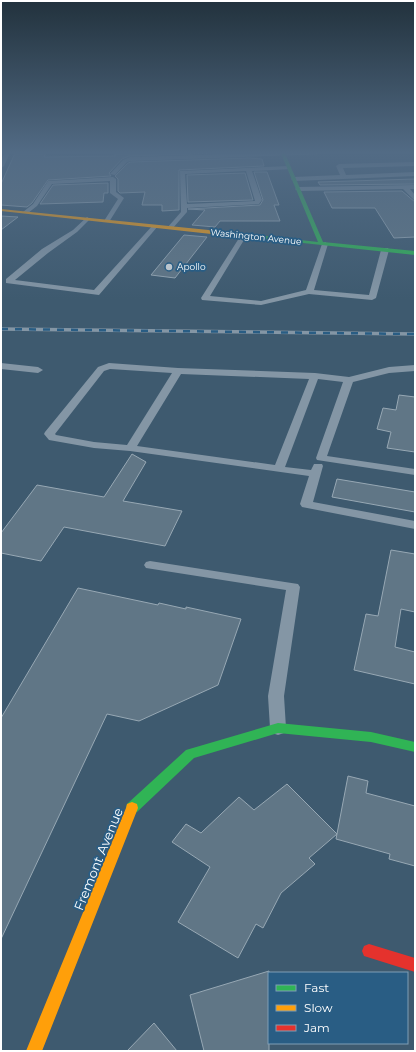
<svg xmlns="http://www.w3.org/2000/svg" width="416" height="1052" font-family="Montserrat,sans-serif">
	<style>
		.building { fill: #607686; stroke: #97a8b4 }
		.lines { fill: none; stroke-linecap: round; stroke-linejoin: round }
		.lane { fill: #8496a5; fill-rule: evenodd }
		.fast { fill: #30b455; fill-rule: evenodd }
		.slow { fill: #ff9f0a; fill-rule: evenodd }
		.jam { fill: #e5322d; fill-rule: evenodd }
		.rail-casing { stroke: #8496a5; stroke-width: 3.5 }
		.rail { stroke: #295d84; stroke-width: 2.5; stroke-dasharray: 7; stroke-linecap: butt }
		.poi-dot { fill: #bbc5cd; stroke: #295d84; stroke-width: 1.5 }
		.labels { text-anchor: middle; stroke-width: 3.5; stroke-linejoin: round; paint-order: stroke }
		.far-street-label { font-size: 9px; fill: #fff; stroke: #295d84 }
		.far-poi-label { font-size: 9px; fill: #fff; stroke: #295d84; text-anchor: start }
		.near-street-label { font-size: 13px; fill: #fff; stroke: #295d84 }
	</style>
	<rect width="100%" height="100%" fill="#3e5a6f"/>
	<g class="building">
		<polygon points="16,151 46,151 44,157 115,156 115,151 247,152 129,156 122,159 109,173 111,176 48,180 32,203 27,207 1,205 1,184"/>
		<polygon points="249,158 262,159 264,166 179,170 179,210 162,211 162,205 142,205 145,192 120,193 118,191 118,179 115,176 128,163 131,162"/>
		<polygon points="254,172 267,172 279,205 274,205 280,221 220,221 215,227 192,225 205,210 188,209 260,205 263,200"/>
		<polygon points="245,173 253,200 188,202 187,175"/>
		<polygon points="415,179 415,184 320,185 318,182"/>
		<polygon points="108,183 108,193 104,193 103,202 40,204 53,185"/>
		<polygon points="402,191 415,202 415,237 394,238 375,208 332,208 324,192"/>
		<polygon points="1,216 18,217 1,230"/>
		<polygon points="184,235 207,237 175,278 151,275"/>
		<polygon points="399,395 415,397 415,452 387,448 391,432 377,429 383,408 396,410"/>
		<polygon points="132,454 146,462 123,501 182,511 165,546 64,527 41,561 1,553 1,533 37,485 104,497"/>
		<polygon points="337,479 415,492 415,512 332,497"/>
		<polygon points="391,550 415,554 415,612 401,609 395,647 415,652 415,684 354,670 366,614 378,616"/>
		<polygon points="78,588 158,605 159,603 186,609 186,607 241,619 218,685 139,721 107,714 1,939 1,718"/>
		<polygon points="348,776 368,781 366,793 415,806 415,866 389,859 390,854 336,839"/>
		<polygon points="287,784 337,834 309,858 315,864 281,893 263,928 256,924 238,958 178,922 210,867 172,842 186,824 201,833 239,797 254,810"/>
		<polygon points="269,971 269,1051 204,1051 190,995"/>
		<polygon points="154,1023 177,1051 127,1051"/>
	</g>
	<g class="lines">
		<g class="lane">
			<polygon points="330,151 403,151 131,161 127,162 115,175 110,174 123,160 130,157"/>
			<polygon points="5,152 10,153 4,166 1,168 1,160"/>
			<polygon points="415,162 415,166 343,168 346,175 415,172 415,176 294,181 291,179 294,177 340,175 336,166 339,164"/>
			<path d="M289 166 291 167V169L252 171 262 200 259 204 187 208V212L172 229 167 228 181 212 180 171ZM246 171 255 201 187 204 185 174Z"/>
			<polygon points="113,177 116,179 116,192 124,198 109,222 104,221 118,199 110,193 110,181 52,184 37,206 28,213 23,212 33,204 48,181"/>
			<polygon points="415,185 415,189 410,189 415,195 415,201 403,189 298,191 295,189 298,187"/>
			<polygon points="87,217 90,219 77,232 48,253 15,280 94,290 153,225 158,226 99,295 6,283 6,279 42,249 73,230"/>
			<polygon points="244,233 247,235 210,296 261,301 306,290 322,244 325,242 328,244 314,290 369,295 381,250 382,248 388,248 389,250 376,298 372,300 309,294 261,305 202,300 201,298 241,235"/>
			<polygon points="1,363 38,367 43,370 38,373 1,369"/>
			<path d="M109 363 178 368 315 373 349 377 389 367 415 365V371L389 373 353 382 327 456 415 469V475L317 460 316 458 343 382 318 379 285 467 311 470 314 464H322L323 466 313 502 415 521V529L302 507 300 504 309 476 130 451 94 448 49 440 44 434 45 432 98 367ZM110 369 172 373 127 445 94 442 56 435 55 434 104 371ZM181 374 309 379 275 465 137 446Z"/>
			<polygon points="150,561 298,584 300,587 284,696 286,728 284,733 278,735 272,733 270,728 268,696 286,590 146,568 144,565 146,562"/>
		</g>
		<g class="fast">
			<polygon points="280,151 284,151 323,242 415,251 415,255 246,237 246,235 248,234 318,242"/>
			<polygon points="278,723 371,732 415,742 415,752 371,742 278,733 194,758 137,812 132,814 127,812 126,808 127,804 186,750"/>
		</g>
		<g class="slow">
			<polygon points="1,209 248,234 251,236 248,238 1,211"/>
			<polygon points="132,802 137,804 138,808 42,1051 26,1051 126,808 127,804"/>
		</g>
		<polygon class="jam" points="369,944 415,958 415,972 364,956 362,951 364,946"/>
		<defs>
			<polyline id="rail" points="1,329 415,334"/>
		</defs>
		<use href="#rail" class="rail-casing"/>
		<use href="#rail" class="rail"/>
	</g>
	<linearGradient id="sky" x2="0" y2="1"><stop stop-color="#22323d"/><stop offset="0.51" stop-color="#526b85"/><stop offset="1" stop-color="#526b85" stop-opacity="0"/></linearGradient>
	<rect width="416" height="299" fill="url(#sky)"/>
	<circle class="poi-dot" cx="169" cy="267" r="4"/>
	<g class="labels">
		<g class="far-street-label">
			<text transform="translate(256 237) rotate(6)" y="3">Washington Avenue</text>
		</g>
		<g class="far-poi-label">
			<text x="177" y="270">Apollo</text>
		</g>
		<g class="near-street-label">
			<text transform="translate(98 859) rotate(-68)" y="5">Fremont Avenue</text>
		</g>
	</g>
	<rect width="416" height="1052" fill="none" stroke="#ffffff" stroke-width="4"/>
	<rect x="268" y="972" width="140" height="72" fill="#295d84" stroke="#7f9eb5"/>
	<rect x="276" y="985" width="20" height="6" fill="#30b455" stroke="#7f9eb5"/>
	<text x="304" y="992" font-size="12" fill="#ffffff">Fast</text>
	<rect x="276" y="1005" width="20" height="6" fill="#ff9f0a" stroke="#7f9eb5"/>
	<text x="304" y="1012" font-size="12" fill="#ffffff">Slow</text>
	<rect x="276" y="1025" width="20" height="6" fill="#e5322d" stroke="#7f9eb5"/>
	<text x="304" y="1032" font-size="12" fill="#ffffff">Jam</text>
</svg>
